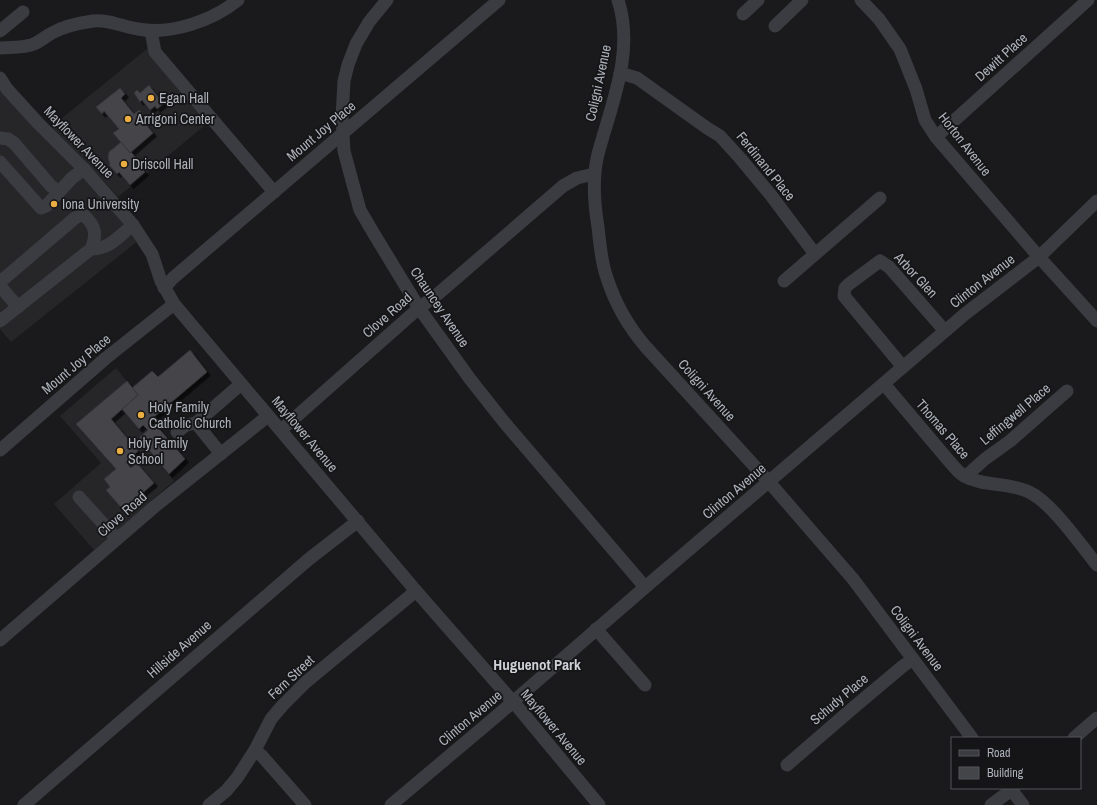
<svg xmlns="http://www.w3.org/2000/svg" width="1097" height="805" font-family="'Archivo Narrow',sans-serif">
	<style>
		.built { fill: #262629 }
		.building { fill: #444549; stroke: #343438; filter: url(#shadow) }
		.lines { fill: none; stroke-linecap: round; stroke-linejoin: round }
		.minor { stroke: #3b3c41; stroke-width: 13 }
		.poi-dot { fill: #ebae43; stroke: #151517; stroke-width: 1.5 }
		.labels { text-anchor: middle; stroke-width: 3.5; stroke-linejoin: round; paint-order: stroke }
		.street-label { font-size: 14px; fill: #adb2bb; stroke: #151517 }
		.poi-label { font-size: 14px; fill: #adb2bb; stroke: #151517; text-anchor: start }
		.neighbourhood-label { font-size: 15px; font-weight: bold; fill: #ced1d7; stroke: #151517 }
	</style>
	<defs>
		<filter id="shadow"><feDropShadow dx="3.5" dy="3.5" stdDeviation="0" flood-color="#0009"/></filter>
	</defs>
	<rect width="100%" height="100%" fill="#1a1a1c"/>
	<g class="built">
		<polygon points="148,48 209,122 118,197 89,165 50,128"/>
		<polygon points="0,86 76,168 139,240 11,342 0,329"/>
		<polygon points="116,368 138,395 122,409 139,429 143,425 148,430 139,438 174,481 94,550 54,504 101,463 60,416"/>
	</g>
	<g class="building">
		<polygon points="149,85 158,97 161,95 165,100 163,101 164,103 157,109 155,106 150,110 142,100 140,102 134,93 137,90 140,93"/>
		<polygon points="120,88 125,94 121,98 134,114 139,110 146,118 143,121 153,133 130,153 113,133 119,129 104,111 102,114 96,107"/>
		<polygon points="121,142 130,153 131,152 136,158 134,159 145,172 130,185 119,172 117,174 109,165 110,164 108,158 109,152"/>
		<polygon points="190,350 207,372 148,422 152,426 155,424 185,459 169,474 139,438 148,430 143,425 139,429 122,409 138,395 132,388 152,371 158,377"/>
		<polygon points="127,381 138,395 111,419 138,451 126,462 131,468 137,463 154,483 123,510 106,490 110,487 104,479 116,469 76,424"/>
	</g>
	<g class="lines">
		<g class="minor">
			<polyline points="387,0 369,22 356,44 348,65 344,81 342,118 344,151 360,210 374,234 419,308 470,379 504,422 645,587"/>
			<path d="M618 0C635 52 611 105 598 154 592 178 594 203 598 227 600 244 601 262 607 278 615 303 628 326 645 346L769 482 853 579 972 738"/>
			<polyline points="861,0 879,19 900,49 916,89 925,120 936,137 1039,257 1097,321"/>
			<polyline points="743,14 758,0"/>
			<polyline points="775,26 802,0"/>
			<polyline points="0,31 23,12"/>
			<polyline points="151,31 155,52 274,192"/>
			<path d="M0 48C10 47 21 48 31 45 39 43 44 37 52 33 64 26 79 23 93 21 108 19 123 27 138 29 171 35 212 21 238 0"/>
			<polyline points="620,73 637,78 707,128 720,136 740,158 770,194 815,254"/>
			<polyline points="0,78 7,89 38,123 84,169 133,225 152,254 161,281 174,304 416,591 521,711 599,805"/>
			<polyline points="936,137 1088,0"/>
			<polyline points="0,138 8,139 14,143 51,186 59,192"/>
			<polyline points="0,162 41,208 46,206 72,178 84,169"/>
			<polyline points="784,281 880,198"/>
			<path d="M0 282 75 218 81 215 85 216C96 227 97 235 91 249"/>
			<polyline points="0,286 18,307"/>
			<path d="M164 288 173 278C282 185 391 93 499 0"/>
			<path d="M0 321 91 249C110 249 119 236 133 225"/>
			<polyline points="903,367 844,296 845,288 849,284 880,261 889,267 945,331"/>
			<path d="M884 384 949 461C954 467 958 472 964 476 984 487 1009 482 1029 492 1051 502 1081 545 1097 565"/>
			<polyline points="281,430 419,308 439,293 563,186 577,178 594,174"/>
			<polyline points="177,432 186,425 196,423"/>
			<polyline points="0,450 106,358 174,304"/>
			<polyline points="221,454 196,423 241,384"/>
			<polyline points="966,476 985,459 1010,441 1067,391"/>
			<polyline points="79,497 117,539"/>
			<polyline points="596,629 645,685"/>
			<polyline points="0,640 154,507 268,416"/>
			<polyline points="1074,738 1097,718"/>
			<polyline points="255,750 262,756 305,805"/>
			<polyline points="787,765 853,708 903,666 913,659"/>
			<polyline points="1010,788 1023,805"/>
			<polyline points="24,805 309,559 358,521"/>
			<polyline points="209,805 226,791 237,778 255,750 271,719 282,706 306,682 416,591"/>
			<polyline points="391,805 499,714 657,577 965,314 1039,257 1097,201"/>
			<polyline points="991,805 1014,788"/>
		</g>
	</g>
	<g class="poi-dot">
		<circle cx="151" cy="98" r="4"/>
		<circle cx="128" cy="119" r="4"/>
		<circle cx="124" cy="164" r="4"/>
		<circle cx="54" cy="204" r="4"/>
		<circle cx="141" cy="415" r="4"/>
		<circle cx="120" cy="451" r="4"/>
	</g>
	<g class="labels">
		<g class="street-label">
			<text transform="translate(1001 57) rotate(-42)" y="5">Dewitt Place</text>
			<text transform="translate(598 83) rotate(-78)" y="5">Coligni Avenue</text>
			<text transform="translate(321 131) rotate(-40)" y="5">Mount Joy Place</text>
			<text transform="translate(79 142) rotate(46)" y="5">Mayflower Avenue</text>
			<text transform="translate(965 144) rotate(52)" y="5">Horton Avenue</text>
			<text transform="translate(766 166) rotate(51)" y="5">Ferdinand Place</text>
			<text transform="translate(916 275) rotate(47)" y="5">Arbor Glen</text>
			<text transform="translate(982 281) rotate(-38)" y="5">Clinton Avenue</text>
			<text transform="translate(440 307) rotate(56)" y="5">Chauncey Avenue</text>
			<text transform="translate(387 315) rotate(-41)" y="5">Clove Road</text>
			<text transform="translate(76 364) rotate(-40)" y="5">Mount Joy Place</text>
			<text transform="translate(707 390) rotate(48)" y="5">Coligni Avenue</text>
			<text transform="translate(1015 414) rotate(-40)" y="5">Leffingwell Place</text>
			<text transform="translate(943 429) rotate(49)" y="5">Thomas Place</text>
			<text transform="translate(305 434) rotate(50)" y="5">Mayflower Avenue</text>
			<text transform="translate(734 491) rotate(-40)" y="5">Clinton Avenue</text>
			<text transform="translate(122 514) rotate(-41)" y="5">Clove Road</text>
			<text transform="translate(917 638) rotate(53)" y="5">Coligni Avenue</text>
			<text transform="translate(179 649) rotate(-41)" y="5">Hillside Avenue</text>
			<text transform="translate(291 677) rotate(-43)" y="5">Fern Street</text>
			<text transform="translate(839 699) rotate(-40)" y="5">Schudy Place</text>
			<text transform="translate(470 718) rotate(-40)" y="5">Clinton Avenue</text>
			<text transform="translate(554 727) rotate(50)" y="5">Mayflower Avenue</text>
		</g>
		<g class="poi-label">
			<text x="159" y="103">Egan Hall</text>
			<text x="136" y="124">Arrigoni Center</text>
			<text x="132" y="169">Driscoll Hall</text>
			<text x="62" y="209">Iona University</text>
			<text x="149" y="412">Holy Family<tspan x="149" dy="16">Catholic Church</tspan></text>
			<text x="128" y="448">Holy Family<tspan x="128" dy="16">School</tspan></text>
		</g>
		<g class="neighbourhood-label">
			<text x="537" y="670">Huguenot Park</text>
		</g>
	</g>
	<rect x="951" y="737" width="130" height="52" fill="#151517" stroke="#525459"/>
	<rect x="959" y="750" width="20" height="6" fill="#3b3c41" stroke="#525459"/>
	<text x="987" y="757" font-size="12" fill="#adb2bb">Road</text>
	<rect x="959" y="767" width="20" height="12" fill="#444549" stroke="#525459"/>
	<text x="987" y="777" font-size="12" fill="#adb2bb">Building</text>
</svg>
